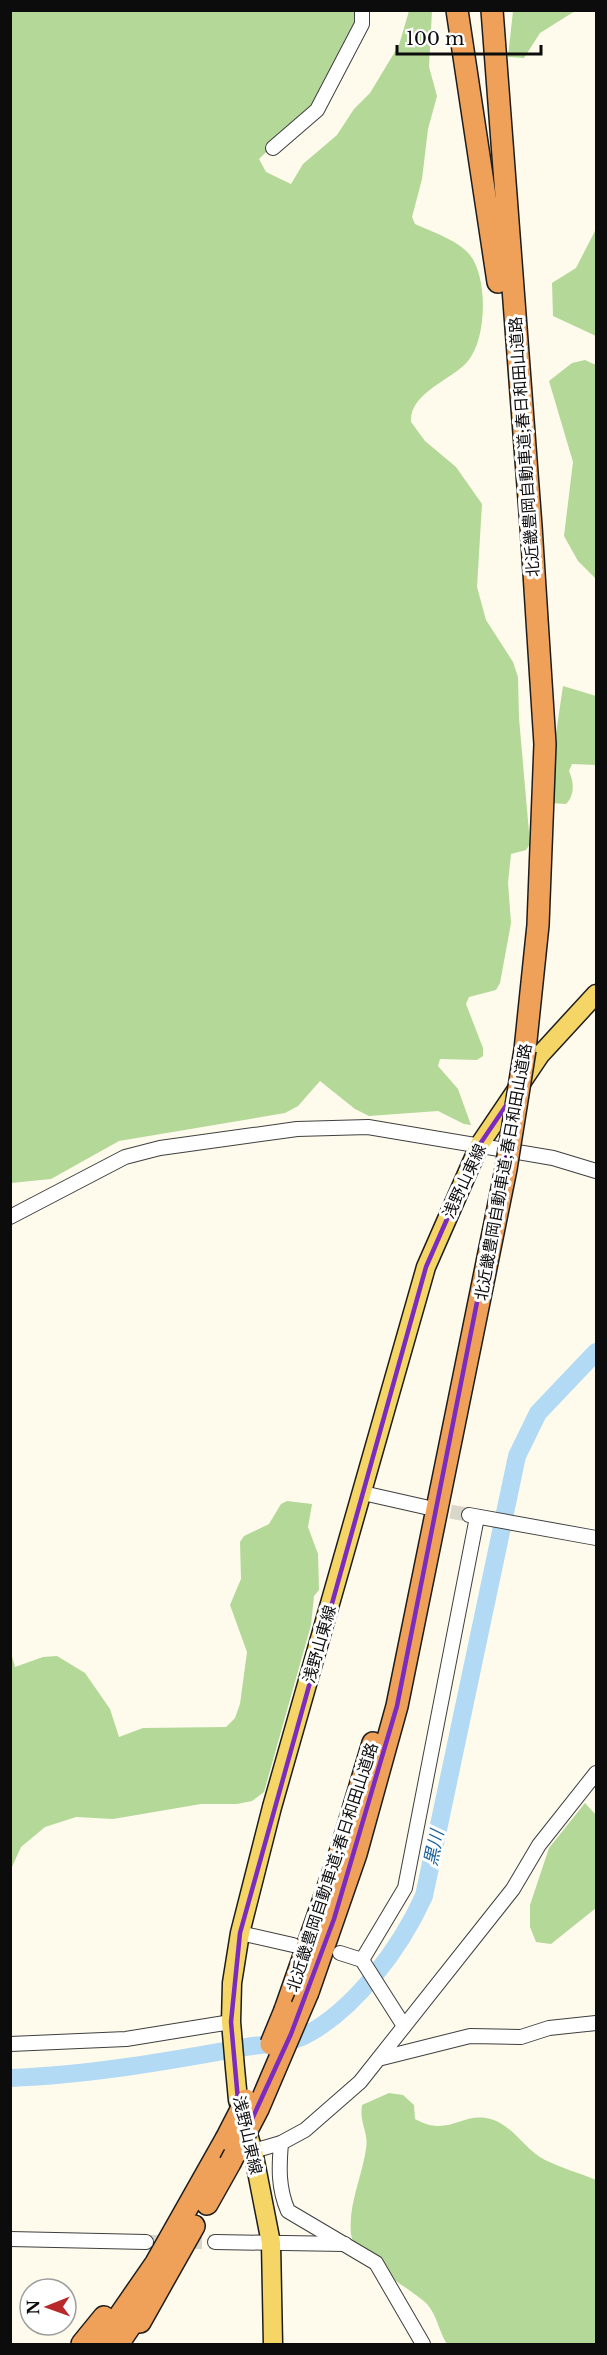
<svg xmlns="http://www.w3.org/2000/svg" width="607" height="2355" font-family="'Libre Baskerville','Noto Sans JP',serif">
	<style>
		.forest { fill: #b3d897 }
		.lines { fill: none; stroke-linecap: round; stroke-linejoin: round }
		.river { stroke: #b2daf4; stroke-width: 18 }
		.minor-tunnel { stroke: #dad7ca; stroke-width: 14; stroke-dasharray: 14 7; stroke-linecap: butt }
		.minor-casing { stroke: #3f3f3f; stroke-width: 16 }
		.major-casing { stroke: #1d1d1d; stroke-width: 21 }
		.highway-casing { stroke: #1d1d1d; stroke-width: 24 }
		.minor { stroke: #fff; stroke-width: 14 }
		.major { stroke: #f4d566; stroke-width: 18 }
		.highway { stroke: #f0a159; stroke-width: 21 }
		.highway-bridge-casing { stroke: #1d1d1d; stroke-width: 24; stroke-linecap: butt }
		.highway-bridge { stroke: #f0a159; stroke-width: 21 }
		.marked { fill: none; stroke: #7b2cbf; stroke-width: 4.5; stroke-linejoin: round }
		.labels { text-anchor: middle; stroke-width: 6; stroke-linejoin: round; paint-order: stroke }
		.street-label { font-size: 16px; fill: #0c0c0c; stroke: #fff }
		.water-label { font-size: 18px; font-style: italic; fill: #1a5f9a; stroke: #fff }
	</style>
	<rect width="100%" height="100%" fill="#fefbec"/>
	<g class="forest">
		<path d="M11 11H365L330 90 259 159 266 172 291 184 303 164 337 135 354 109 370 93 399 45 409 11H432L429 67 437 96 428 129 422 179 412 217 415 224C432 232 458 240 470 255 488 278 487 338 468 361 452 380 409 393 411 422L425 441 456 467 482 504 477 587 486 620 513 662 518 677 519 718 530 844 526 850 511 854 508 883 511 923 500 983 496 990 469 997 466 1004 483 1048V1056L477 1060 440 1059 438 1066 458 1089 471 1125 464 1124 438 1111 369 1116 355 1109 320 1081 298 1106 285 1113 119 1141 51 1179 11 1183Z"/>
		<polygon points="513,11 513,10 575,11 540,33 524,58 508,57"/>
		<polygon points="596,229 596,336 553,316 552,283 576,268"/>
		<polygon points="585,360 596,365 596,579 578,561 564,536 573,462 549,381 572,363"/>
		<path d="M563 686 596 696V765L572 764 569 771C574 782 575 795 566 804L551 803 549 781Z"/>
		<polygon points="287,1501 312,1504 308,1527 318,1554 319,1590 314,1596 311,1625 264,1792 252,1801 237,1804 201,1804 113,1819 76,1817 45,1827 21,1847 11,1869 11,1653 15,1667 43,1657 57,1656 85,1673 110,1709 119,1737 143,1728 226,1727 235,1718 240,1704 247,1652 230,1605 241,1579 240,1542 244,1536 269,1524 281,1504"/>
		<polygon points="585,1803 596,1815 596,1908 551,1944 536,1942 530,1927 530,1905 549,1848"/>
		<path d="M389 2093 403 2095 414 2105 415 2119C447 2137 460 2114 486 2118 513 2123 522 2148 545 2160 561 2168 580 2173 596 2180V2344H447C439 2332 437 2315 427 2304 410 2288 353 2257 351 2234 348 2205 362 2177 366 2149 369 2132 359 2124 362 2105Z"/>
	</g>
	<g class="lines">
		<path class="river" d="M10 2078C89 2075 169 2061 246 2047 264 2044 288 2044 304 2036 355 2010 401 1947 424 1896L517 1456 538 1413 596 1352"/>
		<g class="minor-tunnel">
			<polyline points="430,1508 469,1515"/>
			<polyline points="146,2242 215,2242"/>
		</g>
		<defs>
			<g id="minor">
				<polyline points="273,148 317,110 362,24 362,10"/>
				<polyline points="10,1217 125,1157 160,1148 297,1129 368,1127 553,1158 596,1171"/>
				<polyline points="363,1493 425,1507"/>
				<polyline points="469,1515 596,1538"/>
				<polyline points="240,1933 293,1945"/>
				<polyline points="340,1953 362,1960 404,2026"/>
				<polyline points="362,1960 405,1888 477,1517"/>
				<polyline points="10,2044 126,2039 231,2022"/>
				<polyline points="382,2058 470,2036 521,2037 549,2028 596,2023"/>
				<path d="M281 2143C279 2167 278 2188 288 2211L376 2263 423 2344"/>
				<polyline points="253,2151 281,2143 305,2130 360,2082 513,1889 539,1845 596,1773"/>
				<polyline points="10,2239 146,2242"/>
				<polyline points="215,2242 345,2244"/>
			</g>
			<polyline id="major" points="273,2344 271,2243 253,2151 238,2100 235,2068 231,2022 232,1983 240,1933 272,1807 426,1267 480,1144 540,1055 596,994"/>
			<g id="highway">
				<polyline points="457,10 498,282"/>
				<polyline points="492,10 531,526 545,744 538,925 525,1050"/>
				<polyline points="308,1992 356,1854 397,1706 506,1169"/>
				<polyline points="285,2010 340,1853 373,1743"/>
				<polyline points="207,2204 230,2163"/>
				<polyline points="140,2322 194,2226"/>
				<polyline points="82,2344 104,2317"/>
				<polyline points="100,2344 156,2263 226,2139"/>
				<polyline points="118,2344 143,2307"/>
			</g>
		</defs>
		<use href="#minor" class="minor-casing"/>
		<use href="#major" class="major-casing"/>
		<use href="#highway" class="highway-casing"/>
		<use href="#minor" class="minor"/>
		<use href="#major" class="major"/>
		<use href="#highway" class="highway"/>
		<defs>
			<g id="highway-bridge">
				<polyline points="506,1169 525,1050"/>
				<polyline points="271,2044 285,2010"/>
				<polyline points="226,2139 246,2100"/>
				<polyline points="230,2163 258,2109 308,1992"/>
			</g>
		</defs>
		<use href="#highway-bridge" class="highway-bridge-casing"/>
		<use href="#highway-bridge" class="highway-bridge"/>
	</g>
	<path class="marked" d="M520 1085 397 1706 334 1919 291 2034 247 2130 238 2100 231 2022 240 1933 426 1267 480 1144Z"/>
	<g class="labels">
		<g class="street-label">
			<text transform="translate(524 447) rotate(-94)" y="6">北近畿豊岡自動車道;春日和田山道路</text>
			<text transform="translate(503 1172) rotate(-80)" y="6">北近畿豊岡自動車道;春日和田山道路</text>
			<text transform="translate(464 1181) rotate(-65)" y="6">浅野山東線</text>
			<text transform="translate(319 1644) rotate(-74)" y="6">浅野山東線</text>
			<text transform="translate(332 1867) rotate(-72)" y="6">北近畿豊岡自動車道;春日和田山道路</text>
			<text transform="translate(248 2135) rotate(77)" y="6">浅野山東線</text>
		</g>
		<g class="water-label">
			<text transform="translate(434 1848) rotate(-78)" y="6">黒川</text>
		</g>
	</g>
	<rect width="607" height="2355" fill="none" stroke="#0c0c0c" stroke-width="24"/>
	<g transform="translate(48 2307) rotate(269)"><circle r="28" fill="#ffffff" stroke="#9e9e9e" stroke-width="1.5"/>
	<path d="M0-4.5L10 22L0 15L-10 22Z" fill="#b8292c"/>
	<text y="-9" font-size="16" font-weight="bold" text-anchor="middle" fill="#0c0c0c">N</text>
	</g>
	<path d="M397 45v9h144v-9" fill="none" stroke="#0c0c0c" stroke-width="3"/>
	<text x="406" y="45" font-size="18" fill="#0c0c0c" stroke="#ffffff" stroke-width="4.5" paint-order="stroke">100 m</text>
</svg>
